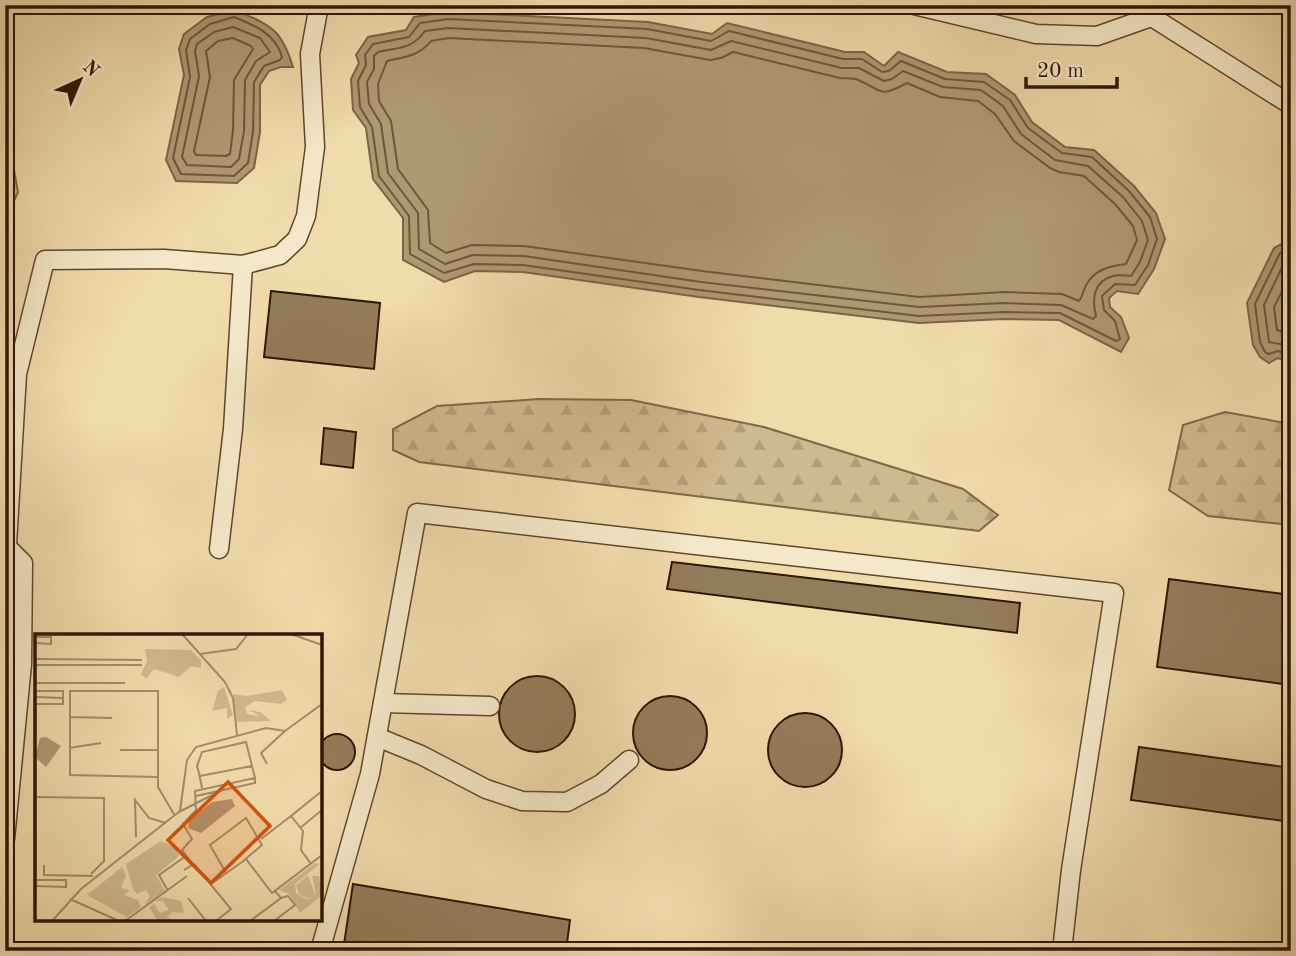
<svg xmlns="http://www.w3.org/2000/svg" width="1296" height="956" font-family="'Old Standard TT',serif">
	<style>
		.forest { fill: url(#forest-firs); stroke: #7f6748; stroke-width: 2 }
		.water { fill: #ae9872; stroke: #7b6446; stroke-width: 2 }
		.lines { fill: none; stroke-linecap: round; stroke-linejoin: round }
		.shore { stroke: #6e563a; stroke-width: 2 }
		.building { fill: #937c5a; stroke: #2f1503; stroke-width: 2 }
		.service-casing { stroke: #5f462d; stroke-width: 21 }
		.service { stroke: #f5e8c8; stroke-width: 18 }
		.inset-road { fill: none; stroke: #a38c68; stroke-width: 2 }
		.view { fill: #d6520b; fill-opacity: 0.15; stroke: #d6520b; stroke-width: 3.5 }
		.inset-edge { fill: none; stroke: #2f1503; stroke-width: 3.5 }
	</style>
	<defs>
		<pattern id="forest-firs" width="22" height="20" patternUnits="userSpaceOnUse" patternTransform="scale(1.75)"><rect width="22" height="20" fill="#cfb98e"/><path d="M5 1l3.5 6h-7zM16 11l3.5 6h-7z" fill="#b29e79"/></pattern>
	</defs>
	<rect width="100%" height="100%" fill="#f0dbab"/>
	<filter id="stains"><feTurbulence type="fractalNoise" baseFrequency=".00286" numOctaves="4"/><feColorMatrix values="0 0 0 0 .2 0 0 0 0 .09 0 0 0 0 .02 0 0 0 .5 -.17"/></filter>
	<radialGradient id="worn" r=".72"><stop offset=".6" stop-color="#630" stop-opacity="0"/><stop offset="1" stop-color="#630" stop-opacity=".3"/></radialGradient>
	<g class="forest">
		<polygon points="5,140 9,143 18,192 5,220"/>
		<polygon points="539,399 631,400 764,427 963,489 998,515 979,531 419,462 393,450 393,429 437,406"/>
		<polygon points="1225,412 1291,424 1291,525 1208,516 1169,490 1183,425"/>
	</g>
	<g class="water">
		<path d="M235 10C270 25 281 28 293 67H281L269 71 260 85V132L254 168 237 183 176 181 166 160 184 75 179 49 184 34 207 17Z"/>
		<polygon points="447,12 648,22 712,34 727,23 845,52 864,52 884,66 898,52 947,72 986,74 1015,95 1032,122 1065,147 1094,150 1134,186 1156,213 1165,239 1154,269 1138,294 1117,291 1109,298 1110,307 1121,317 1129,338 1121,352 1059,320 1004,319 919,323 699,297 523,272 475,271 444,282 403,260 403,218 373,179 366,128 353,110 351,79 359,63 356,55 368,37 406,30 414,17"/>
		<polygon points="1291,239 1291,363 1278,358 1269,363 1260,357 1253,345 1247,303 1274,248"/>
	</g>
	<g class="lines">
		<g class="shore">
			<path d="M234 17C254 25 276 34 282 57L280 60 264 66 254 82 253 132 248 163 234 176 181 174 173 158 190 77 186 50 190 39 210 24Z"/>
			<polygon points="448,19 647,29 711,41 729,31 843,59 862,59 882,72 889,71 901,61 945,79 984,82 1010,100 1028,128 1062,153 1092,157 1129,191 1150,217 1157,239 1148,265 1135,285 1115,284 1102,296 1104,310 1115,321 1120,339 1116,341 1060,313 1004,312 919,316 699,290 523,265 474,264 444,273 410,254 409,216 379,176 372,127 360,107 358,81 366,65 365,55 373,44 409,37 420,23"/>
			<polygon points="233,27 260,38 270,52 256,61 245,80 244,131 239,159 231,167 187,165 182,157 199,76 195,51 197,44 214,32"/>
			<path d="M448 28 646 38 711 50 731 41 842 68H859L884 81 892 79 903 71 943 87 981 90 1003 106 1021 134 1055 160 1088 166 1123 197 1142 221 1148 240 1140 262 1131 276C1125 276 1118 274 1113 276 1093 281 1092 300 1096 316L1093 319 1061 305 1004 303 919 307 701 282 524 256 473 255 445 264 419 249 418 213 388 173 381 124 369 104 367 82 374 69V56L378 52C399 47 411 50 425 31Z"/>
			<polygon points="233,38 251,46 253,49 234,80 233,130 230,154 226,156 196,155 194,151 210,77 206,51 218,41"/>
			<path d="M449 38 644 48 710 60 721 58 733 52 840 78C845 79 853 77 858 80 883 90 877 99 907 83L940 97 978 101 995 114 1014 141 1050 168 1059 172 1084 176 1115 204 1133 226 1137 240 1126 264C1110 266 1095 269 1086 285 1083 291 1083 296 1079 301L1062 294 1005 292 919 297 702 271 524 246 472 245 446 253 430 243 428 210 398 169 391 121 379 101 378 84 387 61C405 57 419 56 431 41Z"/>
			<polyline points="1291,246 1280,253 1255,304 1260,342 1265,352 1269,354 1278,351 1291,355"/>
			<polyline points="1291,256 1286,259 1264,305 1269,342 1291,346"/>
			<polyline points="1291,274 1274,307 1277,330 1291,335"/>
		</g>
	</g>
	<g class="building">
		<polygon points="271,291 380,303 374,369 264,357"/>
		<polygon points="324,428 356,432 353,468 321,464"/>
		<polygon points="672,562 1020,603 1017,633 667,589"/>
		<polygon points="1169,579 1291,595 1291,685 1157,667"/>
		<circle cx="537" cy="714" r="38"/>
		<circle cx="670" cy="733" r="37"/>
		<circle cx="805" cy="750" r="37"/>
		<circle cx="337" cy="752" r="18"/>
		<polygon points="1139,747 1291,768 1291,822 1131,800"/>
		<polygon points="353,884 570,920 566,951 343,951"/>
	</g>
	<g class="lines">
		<defs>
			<g id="service">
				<polyline points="914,5 1036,34 1097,36 1151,17"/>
				<polyline points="1133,5 1291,105"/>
				<polyline points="5,545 23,563 22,664 5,839"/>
				<polyline points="7,545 17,374 45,260 164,259 243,265 280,255 297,239 306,216 315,147 310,54 319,5"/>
				<polyline points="219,549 233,429 243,265"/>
				<polyline points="383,703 490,706"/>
				<polyline points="377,737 421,755 486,789 522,801 567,802 601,784 629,760"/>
				<polyline points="320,951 370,774 417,513 1114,593 1071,870 1062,951"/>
			</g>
		</defs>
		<use href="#service" class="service-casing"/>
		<use href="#service" class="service"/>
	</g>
	<g transform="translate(35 634)">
		<rect width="287" height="287" fill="#f0dbab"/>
		<path d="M273 241 280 260 274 265 264 260 261 251Z" fill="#cfb98e"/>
		<path d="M110 15 156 16 166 26V34L156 32 144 43 119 35 111 45 106 40 112 27ZM189 53 198 81 192 85V74L177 77 183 57ZM247 56 252 66 246 70 220 67 210 73 212 80 225 82 214 76 225 78 236 87 202 88 198 60 212 62ZM126 207 143 214 144 222 121 241 130 257 109 271 115 262 111 256 102 260 98 255 91 230ZM280 229 285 230 260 250 261 259 273 266 281 260 277 242H284L287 261 265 279 254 260 244 256ZM87 233 91 241 86 254 95 256 89 261 103 266 106 273 92 283 52 261ZM127 263 146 267 149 279 137 278 132 283 139 287H123L114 273 119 270 125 279 134 276 128 267H120Z" fill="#cfb98e"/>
		<path d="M11 103 26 112 11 133 0 123 5 104ZM197 165 200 172 166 199 153 194 154 186 177 168Z" fill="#ae9872"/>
		<path class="inset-road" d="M147 0 190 48 198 64 202 101M256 0 287 11M0 3H16V10L0 9M165 20 201 15 213 0M0 25 107 26M0 31H107M0 49H90M0 57H28V70H0M0 63 28 64M35 83 77 84M34 114 66 109M85 116H123M232 130 226 119 250 97M165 142 217 132 211 108 167 118 162 132 164 139 167 154M123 143 35 141V57H123V153L140 182M161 162 220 149V144M0 163 69 164V227L56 240M144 178 187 156M265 194 287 176M101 203 100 166 114 184 131 189M226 205 256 182M211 225 237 259 287 221M158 230 147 216 157 205 148 190 161 176 160 157 220 144 217 132M276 230 266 216 268 197 256 182 287 157M9 231V241L58 242M149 236 159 230 196 275 181 287M0 246H31V253L0 252M176 250 207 228 227 211 211 184 175 211 191 239M133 257 124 241 151 222M153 264 171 287M35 265 84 287M17 287 46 255 145 177 152 126 161 113 231 94 250 97 287 70M90 287 152 242M215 287 246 264 240 257M239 287 260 271 253 262 246 264"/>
		<path class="view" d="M193 148 235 192 176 249 133 206Z"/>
		<rect width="287" height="287" class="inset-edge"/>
	</g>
	<rect width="1296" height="956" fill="none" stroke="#f0dbab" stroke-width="28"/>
	<rect x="7" y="7" width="1282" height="942" fill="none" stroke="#2f1503" stroke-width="3.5"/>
	<rect x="14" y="14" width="1268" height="928" fill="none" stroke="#2f1503" stroke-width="2"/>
	<g transform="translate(80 80) rotate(44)" stroke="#f5e8c8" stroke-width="5" paint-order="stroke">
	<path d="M0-5L12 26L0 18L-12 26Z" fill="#2f1503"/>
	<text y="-10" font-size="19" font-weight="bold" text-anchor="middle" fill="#2f1503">N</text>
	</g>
	<path d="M1026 77v10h91v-10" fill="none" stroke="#2f1503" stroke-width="3.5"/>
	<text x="1037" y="77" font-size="21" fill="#2f1503" stroke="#f5e8c8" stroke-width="5" paint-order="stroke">20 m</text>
	<rect width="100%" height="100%" filter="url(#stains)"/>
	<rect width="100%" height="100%" fill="url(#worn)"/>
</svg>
